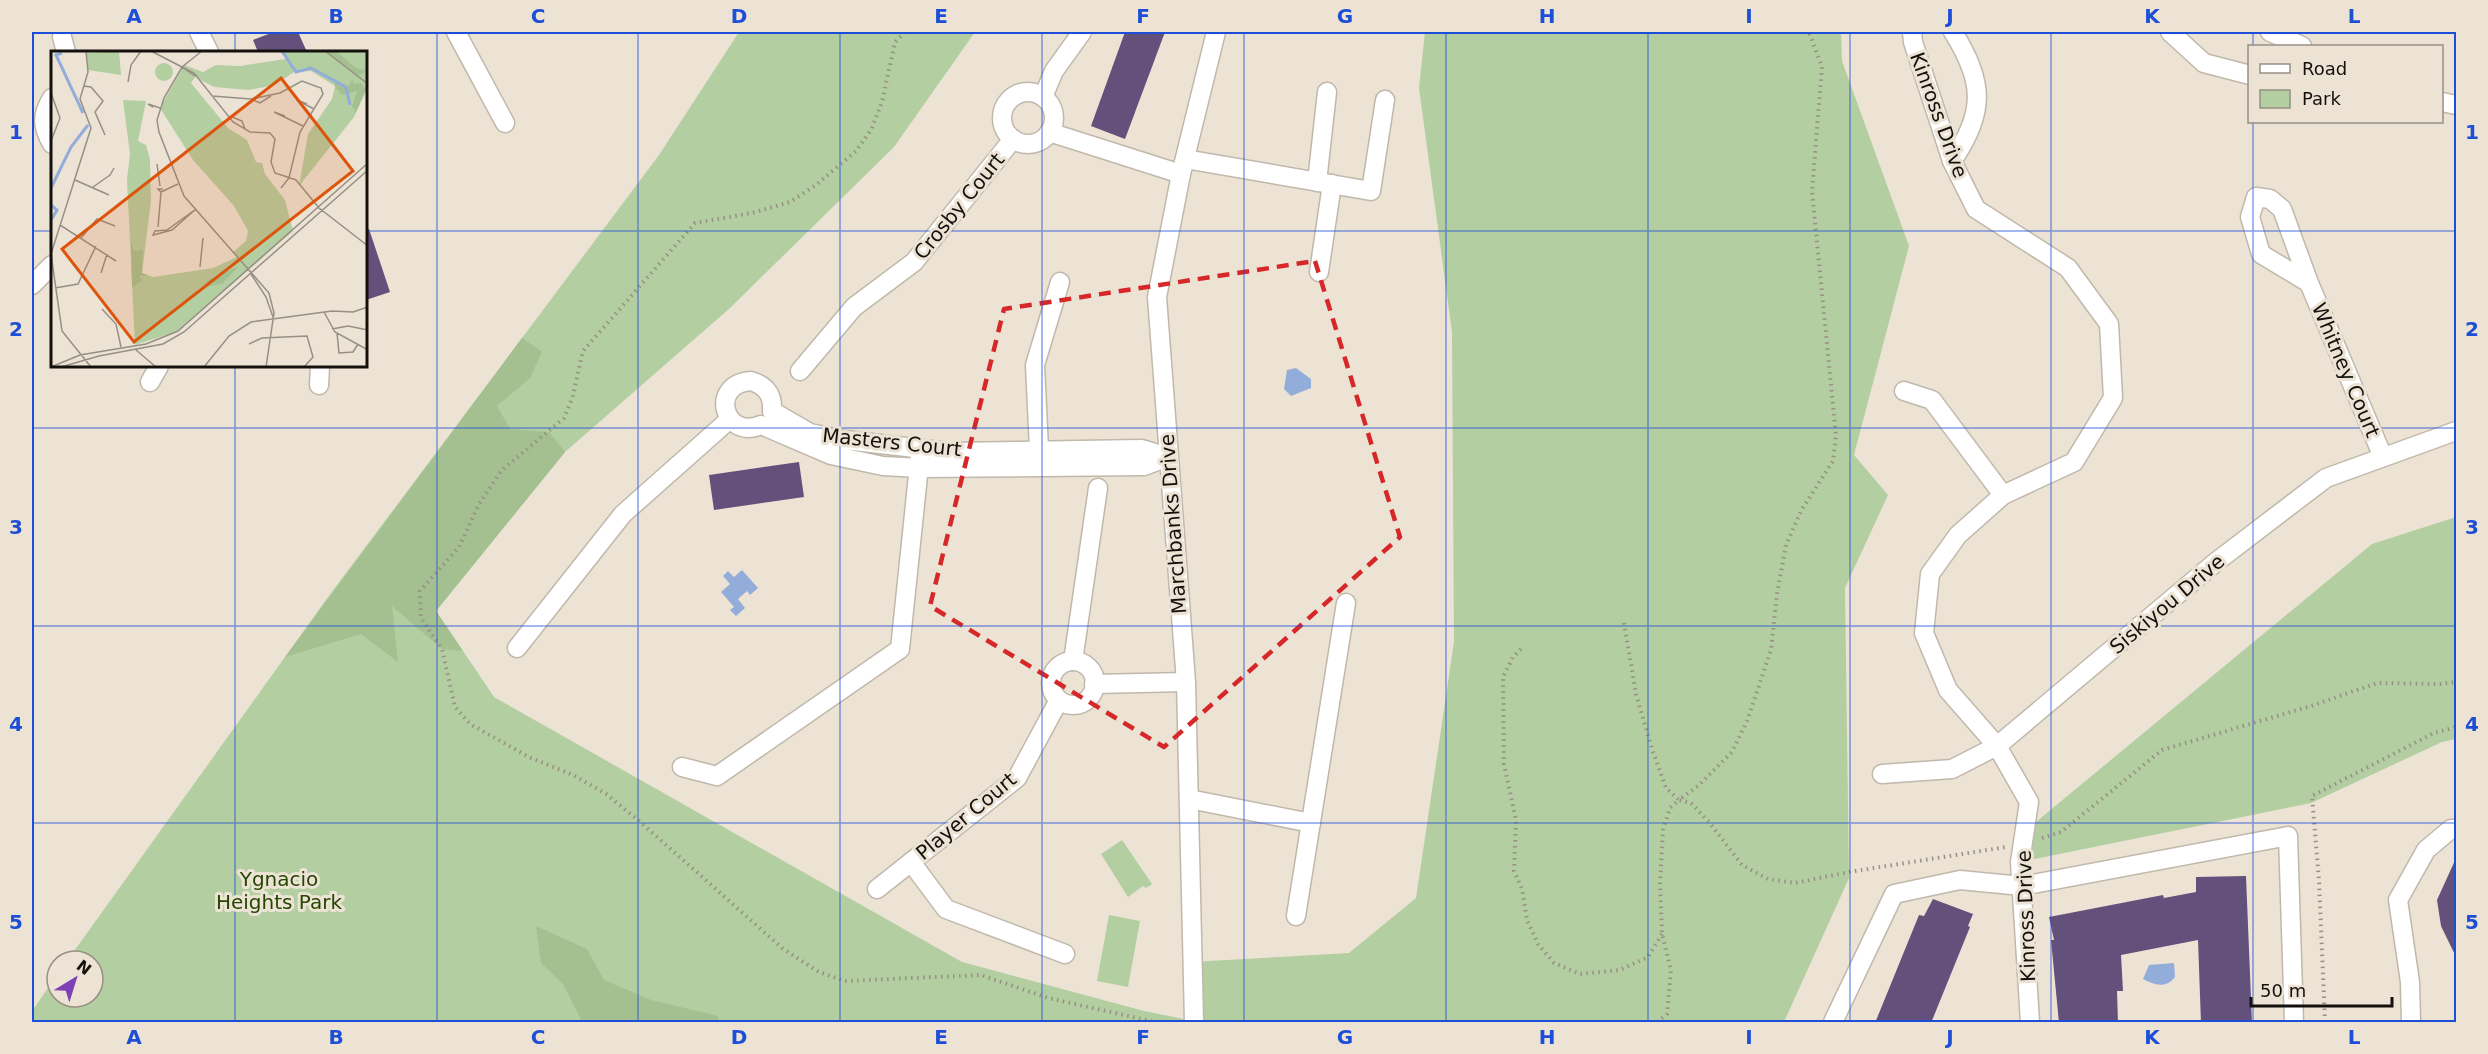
<svg xmlns="http://www.w3.org/2000/svg" width="2488" height="1054" font-family="'DejaVu Sans',sans-serif">
	<style>
		.green { fill: #b3cea0 }
		.forest { fill: #a4c091 }
		.water { fill: #93adda }
		.building { fill: #63507b }
		.lines { fill: none; stroke-linecap: round; stroke-linejoin: round }
		.minor-casing { stroke: #c0b8aa; stroke-width: 21 }
		.path { stroke: #979086; stroke-width: 4; stroke-dasharray: 1.5 4.5; stroke-linecap: butt }
		.minor { stroke: #fff; stroke-width: 18 }
		.marked { fill: none; stroke: #d62828; stroke-width: 4.5; stroke-dasharray: 12 8; stroke-linejoin: round }
		.grid { fill: none; stroke: #1d4ed8; stroke-width: 1.5; stroke-opacity: 0.55 }
		.labels { text-anchor: middle; stroke-width: 6; stroke-linejoin: round; paint-order: stroke }
		.street-label { font-size: 20px; fill: #14110c; stroke: #ece3d5 }
		.park-label { font-size: 20px; fill: #254600; stroke: #ece3d5 }
		.inset-river { fill: none; stroke: #93adda; stroke-width: 3 }
		.inset-road { fill: none; stroke: #968f85; stroke-width: 1.5 }
		.view { fill: #dd550c; fill-opacity: 0.15; stroke: #dd550c; stroke-width: 3 }
		.inset-edge { fill: none; stroke: #14110c; stroke-width: 3 }
		.neatline { fill: none; stroke: #1d4ed8; stroke-width: 2 }
		.grid-label { font-size: 20px; text-anchor: middle; font-weight: bold; fill: #1d4ed8 }
	</style>
	<rect width="100%" height="100%" fill="#ece3d5"/>
	<g class="green">
		<polygon points="739,32 975,32 894,147 730,308 565,452 436,611 494,697 962,962 1144,1011 1194,1021 1191,962 1349,953 1416,898 1454,642 1452,332 1419,88 1425,32 1841,32 1842,61 1909,246 1854,455 1888,495 1845,588 1849,878 1784,1022 32,1022 32,1011 57,975 57,997 93,997 93,961 67,961 328,597 659,155"/>
		<polygon points="2456,517 2456,739 2442,742 2311,803 2020,862 2025,831 2372,544"/>
		<polygon points="1122,840 1152,884 1146,888 1143,886 1128,897 1101,854"/>
		<polygon points="1109,915 1140,921 1128,987 1097,981"/>
	</g>
	<g class="forest">
		<polygon points="522,338 542,352 530,378 497,406 510,429 549,432 565,452 436,611 463,651 442,649 392,606 398,662 361,634 285,657"/>
		<polygon points="536,926 587,949 604,980 651,1000 718,1016 718,1022 582,1022 563,984 541,963"/>
	</g>
	<g class="water">
		<polygon points="1296,368 1311,379 1311,388 1291,396 1284,389 1287,370"/>
		<polygon points="742,570 758,588 750,595 747,591 738,599 745,608 736,616 730,610 734,607 721,592 730,584 723,576 728,571 734,577"/>
		<path d="M2174 963 2175 977C2166 989 2154 985 2143 979L2149 965Z"/>
	</g>
	<g class="building">
		<polygon points="274,32 298,32 307,52 258,52 253,40"/>
		<polygon points="1125,32 1165,32 1125,139 1091,126"/>
		<polygon points="369,229 390,292 366,300 366,230"/>
		<polygon points="799,462 804,497 714,510 709,475"/>
		<polygon points="2457,856 2457,959 2441,926 2437,900"/>
		<polygon points="2246,876 2252,1023 2201,1023 2198,940 2121,955 2123,991 2117,991 2118,1023 2059,1023 2051,940 2054,940 2049,917 2163,895 2164,898 2196,892 2196,877"/>
		<polygon points="1933,899 1973,914 1968,926 1970,927 1931,1023 1875,1023 1919,915 1924,916"/>
	</g>
	<g class="lines">
		<defs>
			<g id="minor">
				<polyline points="199,32 209,52"/>
				<polyline points="456,32 505,123"/>
				<polyline points="1912,32 1913,42 1952,161 1976,209 2068,268 2109,324 2113,398 2074,462 2003,495 1958,535 1930,574 1924,633 1948,690 1997,746 2029,802 2020,862 2030,1022"/>
				<polyline points="2170,32 2204,63 2250,75"/>
				<polyline points="2270,32 2302,46"/>
				<polyline points="62,37 66,52"/>
				<circle cx="1028" cy="118" r="26"/>
				<polyline points="1043,97 1054,71 1082,32"/>
				<path d="M52 98C41 116 42 126 52 144"/>
				<polyline points="2442,102 2456,105"/>
				<polyline points="1049,132 1181,174"/>
				<polyline points="1185,159 1371,191 1385,100"/>
				<path d="M1952 161C1986 112 1984 81 1953 32"/>
				<polyline points="1317,182 1327,92"/>
				<polyline points="1319,272 1332,184"/>
				<polyline points="2309,283 2261,254 2250,217 2256,197 2270,199 2282,209 2309,283 2383,457"/>
				<polyline points="32,285 52,265"/>
				<polyline points="800,371 854,307 914,262 1013,139"/>
				<path d="M751 381C767 386 773 396 772 411L810 433 845 440 950 452 1142 449 1168 457 1144 466 920 468 883 466 831 455 761 425C724 441 708 384 751 381Z"/>
				<polyline points="150,382 159,366"/>
				<polyline points="319,385 320,366"/>
				<polyline points="1904,391 1932,400 2003,495"/>
				<polyline points="1036,460 1039,449 1035,365 1060,282"/>
				<polyline points="517,648 623,514 730,419"/>
				<polyline points="1073,661 1098,488"/>
				<circle cx="1073" cy="683" r="22"/>
				<polyline points="1094,684 1186,682"/>
				<polyline points="682,767 717,776 900,649 920,456"/>
				<polyline points="1882,774 1952,769 1997,746 2216,562 2326,478 2456,431"/>
				<polyline points="1189,799 1311,823"/>
				<polyline points="911,862 946,909 1065,954"/>
				<polyline points="877,889 1017,778 1059,700"/>
				<polyline points="1296,916 1346,603"/>
				<polyline points="1194,1022 1186,682 1157,297 1181,174 1216,32"/>
				<polyline points="1833,1022 1894,894 1960,880 2022,886 2288,836 2294,1022"/>
				<polyline points="2411,1022 2410,982 2398,900 2426,850 2451,829 2456,829"/>
			</g>
		</defs>
		<use href="#minor" class="minor-casing"/>
		<g class="path">
			<polyline points="905,32 895,42 882,102 871,130 856,151 816,185 790,202 752,213 695,223 583,351 572,399 564,418 501,471 478,506 459,547 420,591 421,618 442,649 455,707 470,724 529,757 573,775 606,794 638,820 782,948 819,972 845,981 981,975 1048,998 1155,1022"/>
			<polyline points="1624,623 1636,694 1652,749 1666,788 1679,800 1699,785 1732,752 1747,721 1771,650 1777,594 1786,545 1802,509 1833,461 1836,436 1812,191 1822,67 1809,32"/>
			<polyline points="1521,649 1513,657 1503,677 1504,764 1516,820 1514,871 1522,889 1527,920 1538,944 1554,963 1580,974 1620,970 1648,957 1662,934"/>
			<polyline points="2042,838 2061,832 2162,750 2311,706 2377,683 2439,684 2456,682"/>
			<polyline points="1657,1022 1667,1014 1671,970 1662,934 1660,884 1663,830 1670,808 1679,800 1691,803 1709,822 1742,865 1768,879 1795,883 1849,872 2006,847"/>
			<polyline points="2325,1022 2319,881 2312,796 2434,733 2456,727"/>
		</g>
		<use href="#minor" class="minor"/>
	</g>
	<path class="marked" d="M1315 261 1400 537 1164 747 930 606 1004 309Z"/>
	<path class="grid" d="M235 32V52M437 32V1022M638 32V1022M840 32V1022M1042 32V1022M1244 32V1022M1446 32V1022M1648 32V1022M1850 32V1022M2051 32V1022M2253 32V46M2253 122V1022M32 231H52M366 231H2456M235 366V1022M32 428H2456M32 626H2456M32 823H2456"/>
	<g class="labels">
		<g class="street-label">
			<text transform="translate(1939 115) rotate(70)" y="7">Kinross Drive</text>
			<text transform="translate(959 206) rotate(-51)" y="7">Crosby Court</text>
			<text transform="translate(2346 370) rotate(67)" y="7">Whitney Court</text>
			<text transform="translate(892 442) rotate(6)" y="7">Masters Court</text>
			<text transform="translate(1173 524) rotate(-94)" y="7">Marchbanks Drive</text>
			<text transform="translate(2167 604) rotate(-40)" y="7">Siskiyou Drive</text>
			<text transform="translate(966 816) rotate(-40)" y="7">Player Court</text>
			<text transform="translate(2026 916) rotate(-92)" y="7">Kinross Drive</text>
		</g>
		<g class="park-label">
			<text x="279" y="886">Ygnacio<tspan x="279" dy="23">Heights Park</tspan></text>
		</g>
	</g>
	<g transform="translate(51 51)">
		<rect width="316" height="316" fill="#ece3d5"/>
		<path d="M68 0 70 24 37 19 35 2ZM229 0H316V37L303 66 248 135 257 83 281 48 284 35 260 20 243 21 224 34 197 39 163 36 144 26 140 32 177 77 196 89 205 111 211 112 214 123 234 149 242 180 127 280 84 294 76 129 79 103 72 49 95 50 87 90 95 94 99 108 100 150 91 222 102 226 162 217 186 206 182 201 195 190 197 180 183 155 142 109 109 57 133 14 152 21 165 14 189 15 235 8ZM104 21a9 9 0 1 1 18 0a9 9 0 1 1-18 0Z" fill="#b3cea0"/>
		<path d="M274 0H285L305 17 316 20 306 25ZM301 29 303 33 310 32 315 39 305 61 301 55 306 40 291 44 284 35V31L297 36ZM80 192 83 200 92 199 91 222 96 224 88 225 91 229 81 237ZM188 215 171 233 153 236 157 229Z" fill="#a4c091"/>
		<path class="inset-river" d="M231 0 245 21 260 17 295 36 299 54M11 2 5 4 32 62M0 137 20 96 37 74M0 154 6 159 0 169"/>
		<path class="inset-road" d="M35 0 37 21 29 48 40 77 0 203 11 280 40 316M100 0 131 16M151 0 131 16 113 47 106 69 108 81 133 145 218 242 223 262 215 316M195 0H216M274 0 317 33M144 25 131 16 143 22 182 71 199 81 219 82 224 88 220 111 224 122 245 129 268 157 317 195M77 31 80 14 90 0M33 35 40 36 52 50 44 61 54 84M0 42 9 67 0 90M161 45 200 48 229 42 251 30 270 37 272 43 249 81 238 127 230 137M200 48 209 52 220 45M256 53 246 49 263 58M102 56 97 53 109 57M179 65 191 70 194 78M234 65 223 61 252 75M106 113 109 135M24 129 58 144M42 136 59 124 63 117M112 138H107L110 141 127 133M145 158 121 179 102 184 104 180 116 179ZM9 174 65 210M107 176 110 141M30 187 46 168 64 175M149 216 152 187M50 222 56 203M200 223 215 246 222 266M4 237 27 233 45 195M51 258 65 273 70 296M273 261 284 281 317 299M281 278 297 275 317 279M286 282 288 302 302 301 307 293M198 293 211 287 256 285 262 306 253 316M85 299 105 316M0 316 29 304 95 293 127 280 317 112M10 316 48 305 112 293 133 281 317 119M153 316 178 285 200 271 281 260 302 261 317 256"/>
		<path class="view" d="M230 27 302 120 83 291 11 198Z"/>
		<rect width="316" height="316" class="inset-edge"/>
	</g>
	<rect width="2488" height="1054" fill="none" stroke="#ece3d5" stroke-width="66"/>
	<rect x="2248" y="45" width="195" height="78" fill="#ece3d5" stroke="#968f85" stroke-width="1.5"/>
	<rect x="2260" y="64" width="30" height="9" fill="#ffffff" stroke="#968f85" stroke-width="1.5"/>
	<text x="2302" y="75" font-size="18" fill="#14110c">Road</text>
	<rect x="2260" y="90" width="30" height="18" fill="#b3cea0" stroke="#968f85" stroke-width="1.5"/>
	<text x="2302" y="105" font-size="18" fill="#14110c">Park</text>
	<g transform="translate(75 979) rotate(38)"><circle r="28" fill="#ece3d5" stroke="#968f85" stroke-width="1.5"/>
	<path d="M0-4.5L10 22L0 15L-10 22Z" fill="#7e40b5"/>
	<text y="-9" font-size="16" font-weight="bold" text-anchor="middle" fill="#14110c">N</text>
	</g>
	<path d="M2251 997v9h141v-9" fill="none" stroke="#14110c" stroke-width="3"/>
	<text x="2260" y="997" font-size="18" fill="#14110c" stroke="#ece3d5" stroke-width="4.5" paint-order="stroke">50 m</text>
	<rect x="33" y="33" width="2422" height="988" class="neatline"/>
	<g class="grid-label">
		<text x="134" y="23">A</text>
		<text x="336" y="23">B</text>
		<text x="538" y="23">C</text>
		<text x="739" y="23">D</text>
		<text x="941" y="23">E</text>
		<text x="1143" y="23">F</text>
		<text x="1345" y="23">G</text>
		<text x="1547" y="23">H</text>
		<text x="1749" y="23">I</text>
		<text x="1950" y="23">J</text>
		<text x="2152" y="23">K</text>
		<text x="2354" y="23">L</text>
		<text x="16" y="139">1</text>
		<text x="2472" y="139">1</text>
		<text x="16" y="336">2</text>
		<text x="2472" y="336">2</text>
		<text x="16" y="534">3</text>
		<text x="2472" y="534">3</text>
		<text x="16" y="731">4</text>
		<text x="2472" y="731">4</text>
		<text x="16" y="929">5</text>
		<text x="2472" y="929">5</text>
		<text x="134" y="1044">A</text>
		<text x="336" y="1044">B</text>
		<text x="538" y="1044">C</text>
		<text x="739" y="1044">D</text>
		<text x="941" y="1044">E</text>
		<text x="1143" y="1044">F</text>
		<text x="1345" y="1044">G</text>
		<text x="1547" y="1044">H</text>
		<text x="1749" y="1044">I</text>
		<text x="1950" y="1044">J</text>
		<text x="2152" y="1044">K</text>
		<text x="2354" y="1044">L</text>
	</g>
</svg>
